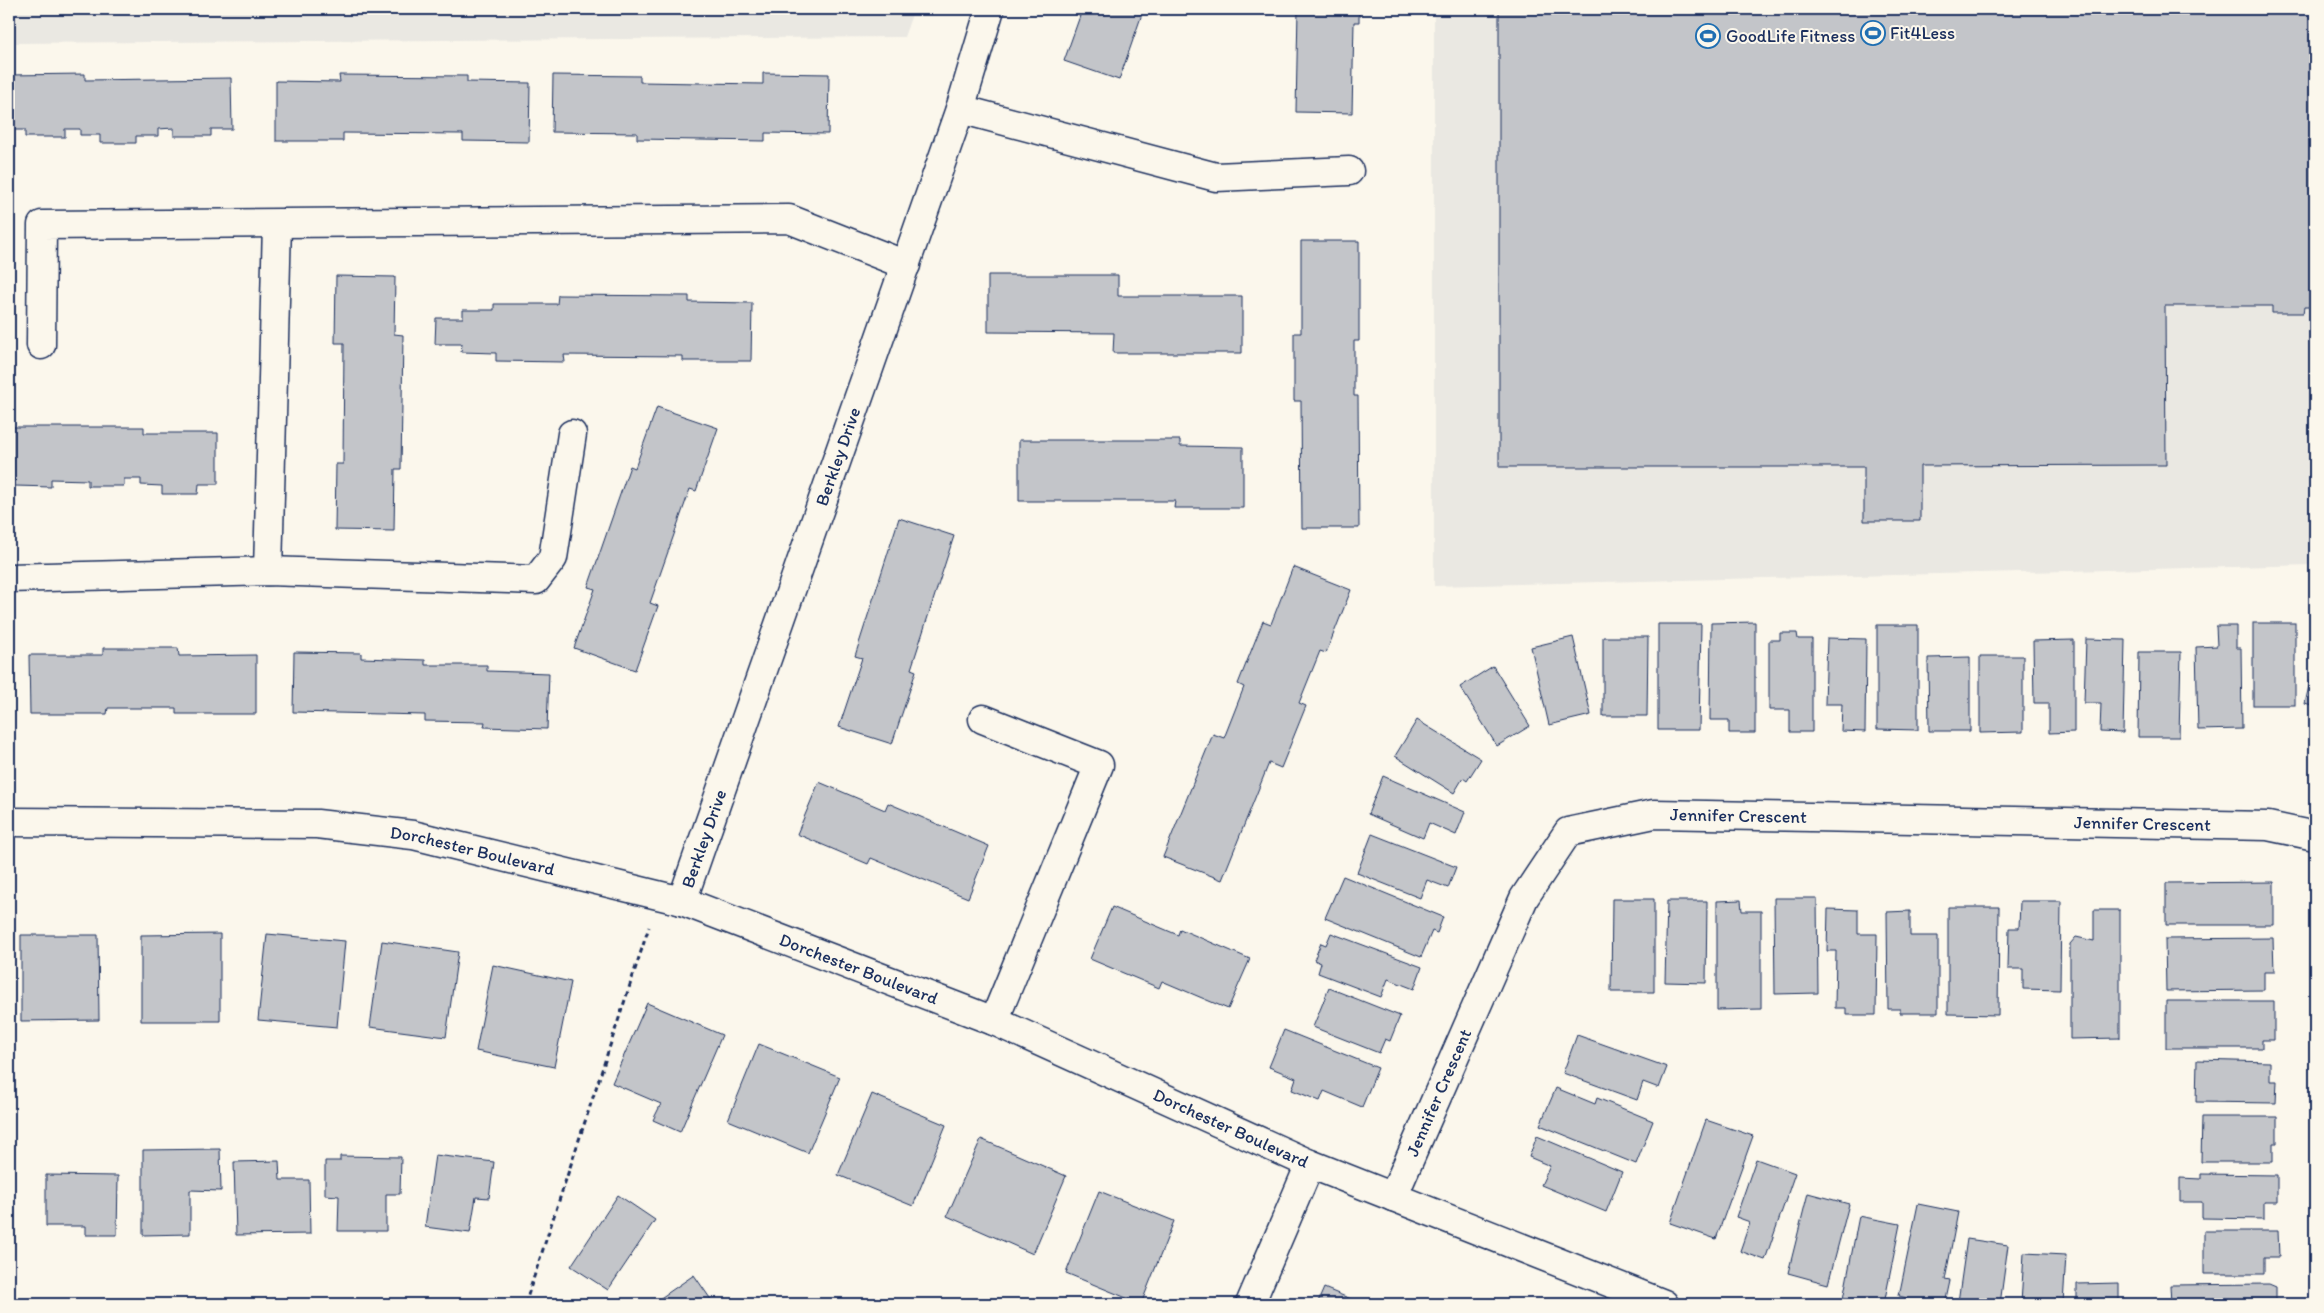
<svg xmlns="http://www.w3.org/2000/svg" width="2324" height="1313" font-family="Itim,sans-serif">
	<style>
		.built { fill: #eae8e2 }
		.building { fill: #c3c5c9; stroke: #1b2f5e }
		.lines { fill: none; stroke-linecap: round; stroke-linejoin: round }
		.minor-casing { stroke: #1b2f5e; stroke-width: 31 }
		.path { stroke: #1b2f5e; stroke-width: 3; stroke-dasharray: 5 4; stroke-linecap: butt }
		.minor { stroke: #fbf7ec; stroke-width: 28 }
		.labels { text-anchor: middle; stroke-width: 4; stroke-linejoin: round; paint-order: stroke }
		.poi-label { font-size: 18px; fill: #1b2f5e; stroke: #fbf7ec; text-anchor: start }
		.street-label { font-size: 18px; fill: #1b2f5e; stroke: #fbf7ec }
	</style>
	<rect width="100%" height="100%" fill="#fbf7ec"/>
	<filter id="ink" filterUnits="userSpaceOnUse"><feTurbulence type="fractalNoise" baseFrequency=".02" numOctaves="2"/><feDisplacementMap in="SourceGraphic" scale="10" xChannelSelector="R" yChannelSelector="G"/><feConvolveMatrix kernelMatrix="1 2 1 2 8 2 1 2 1" color-interpolation-filters="sRGB"/></filter>
	<g filter="url(#ink)">
		<g class="built">
			<polygon points="9,9 914,9 904,37 9,43"/>
			<polygon points="1434,9 2315,9 2315,565 1434,586"/>
		</g>
		<g class="building">
			<polygon points="1075,9 1134,9 1134,11 1142,14 1119,80 1064,61 1080,16 1073,13"/>
			<polygon points="1298,9 1359,9 1359,22 1354,22 1352,113 1296,112"/>
			<polygon points="1499,9 2315,9 2315,307 2304,307 2303,313 2272,313 2272,306 2165,306 2166,465 1920,466 1920,521 1864,521 1864,467 1499,467"/>
			<polygon points="763,73 829,74 828,134 765,133 765,141 637,139 637,133 552,132 553,75 640,76 640,82 763,84"/>
			<polygon points="85,74 85,80 231,78 232,129 211,129 211,136 174,136 174,128 158,129 158,136 136,136 136,143 100,143 100,135 80,135 80,129 65,129 65,137 25,137 25,130 9,130 9,75"/>
			<polygon points="339,75 467,76 467,82 530,83 529,142 463,141 463,134 343,133 343,141 276,141 276,81 340,82"/>
			<polygon points="1301,241 1359,241 1359,341 1354,341 1354,396 1358,396 1359,528 1302,528 1301,401 1294,401 1294,333 1301,333"/>
			<polygon points="988,275 1118,275 1118,296 1242,296 1242,353 1113,353 1114,333 988,332"/>
			<polygon points="336,276 395,277 394,334 403,335 401,469 395,469 394,531 335,530 336,464 343,464 344,343 335,343"/>
			<polygon points="558,295 689,296 689,302 752,303 751,361 683,361 683,356 564,355 565,362 496,361 496,353 461,352 462,344 435,344 436,318 463,318 463,310 494,310 494,304 557,304"/>
			<polygon points="657,407 718,428 696,491 690,489 650,603 658,606 635,670 574,648 595,589 588,587 630,466 635,468"/>
			<polygon points="9,427 144,427 144,433 218,433 218,484 199,484 198,494 162,494 162,486 141,485 141,479 124,479 124,486 88,486 88,480 51,479 51,487 15,486 15,479 9,479"/>
			<polygon points="1019,440 1180,440 1180,446 1243,447 1243,508 1174,508 1175,501 1019,501"/>
			<polygon points="899,518 954,536 911,669 916,671 892,744 839,727 862,658 855,656"/>
			<polygon points="1293,567 1351,590 1326,653 1320,651 1299,703 1306,706 1281,768 1269,763 1222,880 1163,857 1213,734 1224,738 1244,687 1238,684 1263,621 1271,624"/>
			<polygon points="1755,622 1755,733 1729,733 1729,720 1710,720 1711,623"/>
			<rect x="2253" y="623" width="42" height="82"/>
			<polygon points="1658,624 1701,624 1699,730 1658,730"/>
			<polygon points="1877,625 1918,625 1918,730 1877,729"/>
			<polygon points="2216,626 2236,626 2236,648 2241,648 2242,729 2198,730 2196,647 2217,646"/>
			<polygon points="1780,633 1797,633 1798,639 1812,639 1812,732 1790,732 1790,710 1769,710 1769,640 1780,640"/>
			<polygon points="1573,637 1591,715 1549,725 1531,647"/>
			<polygon points="1603,637 1648,637 1647,716 1603,716"/>
			<polygon points="1827,638 1866,639 1865,732 1841,731 1842,704 1825,704"/>
			<polygon points="2086,639 2125,640 2123,733 2100,732 2101,703 2084,703"/>
			<polygon points="2074,640 2074,732 2049,733 2049,703 2034,703 2033,641"/>
			<polygon points="103,648 178,648 179,656 256,655 256,714 176,714 176,708 108,708 107,714 30,714 29,655 103,655"/>
			<polygon points="294,652 361,653 361,658 425,660 425,665 487,665 487,671 549,673 547,729 484,727 485,722 425,721 425,715 293,712"/>
			<polygon points="2139,652 2181,652 2179,737 2138,737"/>
			<polygon points="1980,656 2023,656 2023,732 1980,733"/>
			<polygon points="1970,657 1970,731 1929,731 1928,658"/>
			<polygon points="2315,658 2315,707 2305,704"/>
			<polygon points="1493,666 1530,726 1497,746 1460,687"/>
			<polygon points="1417,720 1481,759 1467,781 1463,778 1454,793 1395,756"/>
			<polygon points="1383,776 1465,812 1456,835 1429,823 1423,838 1368,814"/>
			<polygon points="819,782 885,810 888,803 989,846 968,898 871,858 868,864 797,834"/>
			<polygon points="1372,834 1456,867 1448,888 1427,880 1420,898 1357,873"/>
			<polygon points="1343,876 1443,917 1437,933 1432,931 1421,957 1325,918"/>
			<polygon points="2274,882 2274,925 2166,925 2166,883"/>
			<polygon points="1774,898 1817,898 1818,993 1775,994"/>
			<polygon points="1612,899 1654,899 1654,992 1611,992"/>
			<polygon points="1741,900 1742,911 1761,911 1761,1009 1717,1010 1717,901"/>
			<polygon points="1667,901 1707,901 1706,983 1665,982"/>
			<polygon points="2020,901 2061,901 2060,990 2023,989 2023,969 2008,969 2009,928 2019,928"/>
			<polygon points="1112,907 1178,935 1180,929 1250,959 1228,1009 1162,981 1159,988 1090,959"/>
			<polygon points="1948,907 1999,907 1998,1015 1948,1014"/>
			<polygon points="1828,909 1858,910 1858,934 1877,934 1876,1015 1846,1015 1846,1008 1835,1008 1836,951 1827,951"/>
			<polygon points="2094,910 2120,910 2120,1038 2070,1039 2070,944 2076,937 2094,941"/>
			<polygon points="1910,911 1910,936 1938,936 1938,1013 1900,1013 1900,1009 1888,1009 1887,912"/>
			<polygon points="1331,933 1422,967 1414,989 1388,979 1381,997 1318,973 1321,963 1314,960 1321,943 1326,945"/>
			<polygon points="220,934 220,1021 141,1021 141,935"/>
			<polygon points="267,934 345,941 337,1027 258,1020"/>
			<polygon points="21,935 98,935 99,1020 21,1021"/>
			<polygon points="2273,938 2274,972 2264,972 2264,990 2166,991 2165,939"/>
			<polygon points="382,941 458,952 446,1037 370,1027"/>
			<polygon points="493,965 571,982 554,1067 476,1051"/>
			<polygon points="1329,988 1400,1016 1390,1041 1385,1039 1379,1053 1313,1027"/>
			<polygon points="2166,1001 2274,1001 2274,1040 2262,1040 2262,1048 2166,1048"/>
			<polygon points="647,1003 722,1035 680,1132 653,1120 661,1104 612,1083"/>
			<polygon points="1284,1030 1378,1068 1362,1107 1324,1091 1320,1101 1292,1090 1296,1078 1269,1067"/>
			<polygon points="1577,1035 1667,1067 1659,1088 1643,1082 1637,1100 1563,1073"/>
			<polygon points="759,1044 840,1077 808,1153 728,1120"/>
			<polygon points="2197,1060 2270,1062 2270,1081 2277,1081 2276,1103 2196,1102"/>
			<polygon points="1556,1088 1595,1104 1597,1098 1653,1121 1636,1164 1540,1125"/>
			<polygon points="872,1094 946,1125 913,1206 838,1175"/>
			<polygon points="2202,1117 2277,1117 2277,1143 2273,1143 2273,1162 2201,1162"/>
			<polygon points="1706,1120 1753,1136 1716,1239 1670,1223"/>
			<polygon points="1537,1136 1622,1172 1606,1212 1541,1185 1550,1166 1529,1157"/>
			<polygon points="981,1139 1066,1176 1033,1254 947,1216"/>
			<polygon points="220,1149 221,1191 190,1190 190,1234 143,1235 143,1150"/>
			<polygon points="435,1155 494,1162 489,1198 476,1197 470,1233 425,1227"/>
			<rect x="9" y="1156" width="1" height="80"/>
			<polygon points="340,1156 401,1157 400,1194 386,1194 386,1231 338,1231 339,1196 325,1195 325,1161 340,1161"/>
			<polygon points="1756,1159 1795,1173 1765,1260 1740,1251 1750,1222 1736,1217"/>
			<polygon points="279,1161 280,1180 309,1180 310,1234 236,1235 234,1162"/>
			<polygon points="2201,1174 2277,1175 2277,1202 2264,1202 2264,1219 2202,1218 2202,1202 2180,1202 2180,1178 2201,1179"/>
			<polygon points="46,1175 118,1176 117,1235 86,1235 86,1226 46,1226"/>
			<polygon points="1099,1191 1174,1221 1141,1304 1066,1273"/>
			<polygon points="1808,1193 1849,1204 1828,1284 1788,1273"/>
			<polygon points="618,1195 655,1220 608,1290 571,1266"/>
			<polygon points="1918,1204 1958,1212 1945,1280 1950,1281 1945,1304 1905,1304 1907,1298 1899,1296"/>
			<polygon points="1859,1216 1900,1224 1884,1304 1843,1299"/>
			<polygon points="2204,1231 2278,1231 2279,1257 2264,1257 2264,1274 2204,1274"/>
			<polygon points="1967,1239 2008,1245 2000,1304 1958,1302"/>
			<polygon points="2024,1253 2066,1255 2063,1304 2021,1304"/>
			<polygon points="694,1275 714,1304 652,1304"/>
			<polygon points="2119,1283 2119,1304 2077,1304 2077,1284"/>
			<polygon points="2269,1284 2276,1287 2276,1304 2171,1304 2170,1285"/>
			<polygon points="1324,1288 1363,1304 1317,1304"/>
		</g>
		<g class="lines">
			<defs>
				<g id="minor">
					<polyline points="960,109 1216,177 1349,171"/>
					<polyline points="41,345 42,225 789,219 906,265"/>
					<polyline points="268,571 277,224"/>
					<polyline points="9,578 268,571 536,580 553,558 572,434"/>
					<polyline points="983,719 1099,765 994,1021"/>
					<path id="s1" d="M9 822 317 824 413 835 682 901 994 1021 1310 1164 1664 1304"/>
					<path id="s2" d="M682 901 960 109 990 9"/>
					<path id="s3" d="M1393 1197 1524 898 1568 832 1654 814 2268 826 2315 836"/>
					<polyline points="1250,1304 1310,1164"/>
				</g>
			</defs>
			<use href="#minor" class="minor-casing"/>
			<polyline class="path" points="525,1304 649,927"/>
			<use href="#minor" class="minor"/>
		</g>
	</g>
	<defs>
		<symbol id="stadium-ring" viewBox="-11 -11 22 22"><circle r="9.5" fill="#fbf7ec" stroke="#1f6fb2" stroke-width="1.5"/><path d="M0-5a6.5 5 0 1 0 0 10a6.5 5 0 1 0 0-10ZM-3.5-1.8h7v3.6h-7Z" fill="#1f6fb2"/></symbol>
	</defs>
	<g fill-rule="evenodd">
		<use href="#stadium-ring" x="1859" y="19" width="28" height="28"/>
		<use href="#stadium-ring" x="1694" y="22" width="28" height="28"/>
	</g>
	<g class="labels">
		<g class="poi-label">
			<text x="1890" y="39">Fit4Less</text>
			<text x="1726" y="42">GoodLife Fitness</text>
		</g>
		<g class="street-label">
			<text dy="6" stroke="none"><textPath href="#s2" startOffset="471">Berkley Drive</textPath></text>
			<text dy="6" stroke="none"><textPath href="#s3" startOffset="578">Jennifer Crescent</textPath></text>
			<text dy="6" stroke="none"><textPath href="#s3" startOffset="982">Jennifer Crescent</textPath></text>
			<text dy="6" stroke="none"><textPath href="#s2" startOffset="66">Berkley Drive</textPath></text>
			<text dy="6" stroke="none"><textPath href="#s1" startOffset="466">Dorchester Boulevard</textPath></text>
			<text dy="6" stroke="none"><textPath href="#s1" startOffset="871">Dorchester Boulevard</textPath></text>
			<text dy="6" stroke="none"><textPath href="#s3" startOffset="114">Jennifer Crescent</textPath></text>
			<text dy="6" stroke="none"><textPath href="#s1" startOffset="1276">Dorchester Boulevard</textPath></text>
		</g>
	</g>
	<rect width="2324" height="1313" fill="none" stroke="#fbf7ec" stroke-width="30"/>
	<rect x="15" y="15" width="2294" height="1283" fill="none" stroke="#1b2f5e" stroke-width="2" filter="url(#ink)"/>
</svg>
